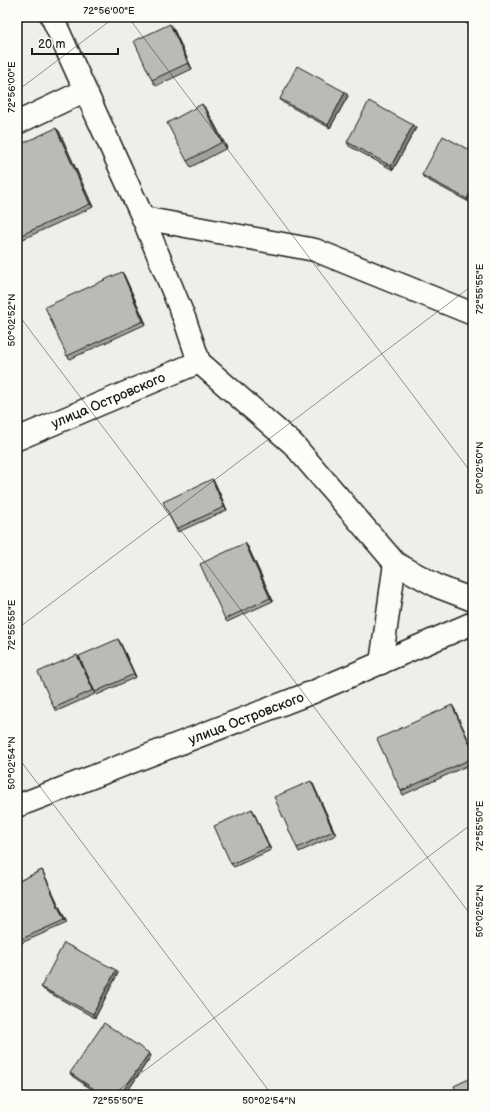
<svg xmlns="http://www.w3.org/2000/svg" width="490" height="1112" font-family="'Balsamiq Sans',sans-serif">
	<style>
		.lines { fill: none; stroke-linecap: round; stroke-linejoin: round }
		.minor-casing { stroke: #1c1c1c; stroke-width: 25 }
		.minor { stroke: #fdfcf7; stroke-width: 22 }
		.wall { fill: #a1a09d; stroke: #1c1c1c }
		.shaded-wall { fill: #83827f; stroke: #1c1c1c }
		.building { fill: #bbbab6; stroke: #1c1c1c }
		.ticks { fill: none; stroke: #1c1c1c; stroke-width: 1; stroke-opacity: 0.45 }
		.labels { text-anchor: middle; stroke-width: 3; stroke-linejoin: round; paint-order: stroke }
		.street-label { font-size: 14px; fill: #1c1c1c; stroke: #fdfcf7 }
		.neatline { fill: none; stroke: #1c1c1c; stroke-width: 1.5 }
		.ticks-label { font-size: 10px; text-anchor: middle; fill: #1c1c1c }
	</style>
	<rect width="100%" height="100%" fill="#f0eeea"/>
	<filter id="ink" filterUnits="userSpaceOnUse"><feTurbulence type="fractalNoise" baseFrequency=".025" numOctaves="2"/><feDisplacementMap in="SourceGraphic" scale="8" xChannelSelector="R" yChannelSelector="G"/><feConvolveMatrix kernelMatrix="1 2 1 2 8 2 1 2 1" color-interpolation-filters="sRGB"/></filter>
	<g filter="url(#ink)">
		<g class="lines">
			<defs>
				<g id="minor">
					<polyline points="52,17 143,218 185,320 199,362 293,444 395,563 439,587 473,600"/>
					<polyline points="17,123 84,91"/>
					<polyline points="143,218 315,250 473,314"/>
					<polyline points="17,439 199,362"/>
					<polyline points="381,663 395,563"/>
					<polyline points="17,806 313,692 473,623"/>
				</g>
			</defs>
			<use href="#minor" class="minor-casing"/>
			<use href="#minor" class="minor"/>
		</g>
		<g class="wall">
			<polygon points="456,17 471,17 467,23"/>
			<polygon points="174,30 192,69 156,86 152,80"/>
			<polygon points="345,92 348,96 330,128 282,102 280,99"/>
			<polygon points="207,110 227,148 191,167 187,161"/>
			<polygon points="416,128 393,170 349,146 347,142"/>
			<polygon points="59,131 93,207 23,239 21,235"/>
			<polygon points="473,152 469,202 424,178 422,175"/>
			<polygon points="124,275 146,324 70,359 67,356"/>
			<polygon points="212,479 215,483 227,510 178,532 176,529"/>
			<polygon points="245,543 248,547 273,601 227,622 225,619"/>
			<polygon points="120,642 136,677 97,695 95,692"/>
			<polygon points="79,658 95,694 57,711 54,708"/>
			<polygon points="454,708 473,750 473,763 403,795 401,791"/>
			<polygon points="311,781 313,784 336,835 299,852 297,848"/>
			<polygon points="252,809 254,813 271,850 234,867 231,864"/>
			<polygon points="42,870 44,874 67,923 19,944 17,941 17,882"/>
			<polygon points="118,973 95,1018 44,990 41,987"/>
			<polygon points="149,1053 151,1056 125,1095 100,1095 72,1076 70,1073"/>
		</g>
		<g class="shaded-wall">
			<polygon points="467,17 471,17 467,23 465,20"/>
			<polygon points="170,24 174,30 192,69 188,63"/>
			<polygon points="345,92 348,96 330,128 328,125"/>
			<polygon points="202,104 207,110 227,148 222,142"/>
			<polygon points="413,125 416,128 393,170 391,166"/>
			<polygon points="56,128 59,131 93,207 90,204"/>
			<polygon points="473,187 473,195 469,202 467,199"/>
			<polygon points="122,272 124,275 146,324 143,321"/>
			<polygon points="212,479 215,483 227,510 224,507"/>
			<polygon points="245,543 248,547 273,601 270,598"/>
			<polygon points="118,639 120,642 136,677 134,674"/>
			<polygon points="77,655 79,658 95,694 93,690"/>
			<polygon points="452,705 454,708 473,750 473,751"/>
			<polygon points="311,781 313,784 336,835 333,831"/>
			<polygon points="252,809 254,813 271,850 269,847"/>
			<polygon points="42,870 44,874 67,923 64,920"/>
			<polygon points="116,970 118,973 95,1018 93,1014"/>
			<polygon points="149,1053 151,1056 125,1095 120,1095"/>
		</g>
		<g class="building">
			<polygon points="460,17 467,17 465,20"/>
			<polygon points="170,24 188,63 152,80 134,41"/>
			<polygon points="297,66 345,92 328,125 280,99"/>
			<polygon points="369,101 413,125 391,166 347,142"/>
			<polygon points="202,104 222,142 187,161 167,123"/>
			<polygon points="56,128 90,204 21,235 17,226 17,146"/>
			<polygon points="443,136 473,152 473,187 467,199 422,175"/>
			<polygon points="122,272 143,321 67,356 45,307"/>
			<polygon points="212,479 224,507 176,529 163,502"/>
			<polygon points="245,543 270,598 225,619 200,564"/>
			<polygon points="118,639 134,674 95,692 79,656"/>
			<polygon points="77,655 93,690 54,708 38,672"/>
			<polygon points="452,705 473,751 473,758 401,791 377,739"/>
			<polygon points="311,781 333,831 297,848 274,797"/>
			<polygon points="252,809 269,847 231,864 214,826"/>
			<polygon points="42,870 64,920 17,941 17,882"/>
			<polygon points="64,943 116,970 93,1014 41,987"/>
			<polygon points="104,1023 149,1053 120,1095 103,1095 70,1073"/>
			<polygon points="473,1077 473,1095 458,1095 454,1086"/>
			<polygon points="203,1091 205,1095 195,1095"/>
		</g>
	</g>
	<path class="ticks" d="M128 17 473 475M462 17 473 32M17 91 115 17M17 313 473 918M17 629 473 285M17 756 272 1095M112 1095 473 823"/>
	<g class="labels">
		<g class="street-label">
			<text transform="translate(108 400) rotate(-23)" y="5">улица Островского</text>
			<text transform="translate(246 718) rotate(-21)" y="5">улица Островского</text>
		</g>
	</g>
	<rect width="490" height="1112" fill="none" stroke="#fdfcf7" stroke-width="44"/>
	<path d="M32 48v6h86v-6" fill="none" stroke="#1c1c1c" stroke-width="2"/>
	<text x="38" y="48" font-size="12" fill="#1c1c1c" stroke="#fdfcf7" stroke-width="3" paint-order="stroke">20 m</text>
	<rect x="22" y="22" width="446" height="1068" class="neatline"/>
	<g class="ticks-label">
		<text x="109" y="14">72°56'00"E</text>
		<text transform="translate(11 87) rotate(-90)" y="4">72°56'00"E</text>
		<text transform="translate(479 289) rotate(-90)" y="4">72°55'55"E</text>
		<text transform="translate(11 320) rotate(-90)" y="4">50°02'52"N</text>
		<text transform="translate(479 468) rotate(-90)" y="4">50°02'50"N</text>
		<text transform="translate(11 625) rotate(-90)" y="4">72°55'55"E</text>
		<text transform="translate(11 763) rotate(-90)" y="4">50°02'54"N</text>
		<text transform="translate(479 826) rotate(-90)" y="4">72°55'50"E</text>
		<text transform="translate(479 911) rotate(-90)" y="4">50°02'52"N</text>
		<text x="118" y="1104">72°55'50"E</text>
		<text x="269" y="1104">50°02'54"N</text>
	</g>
</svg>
